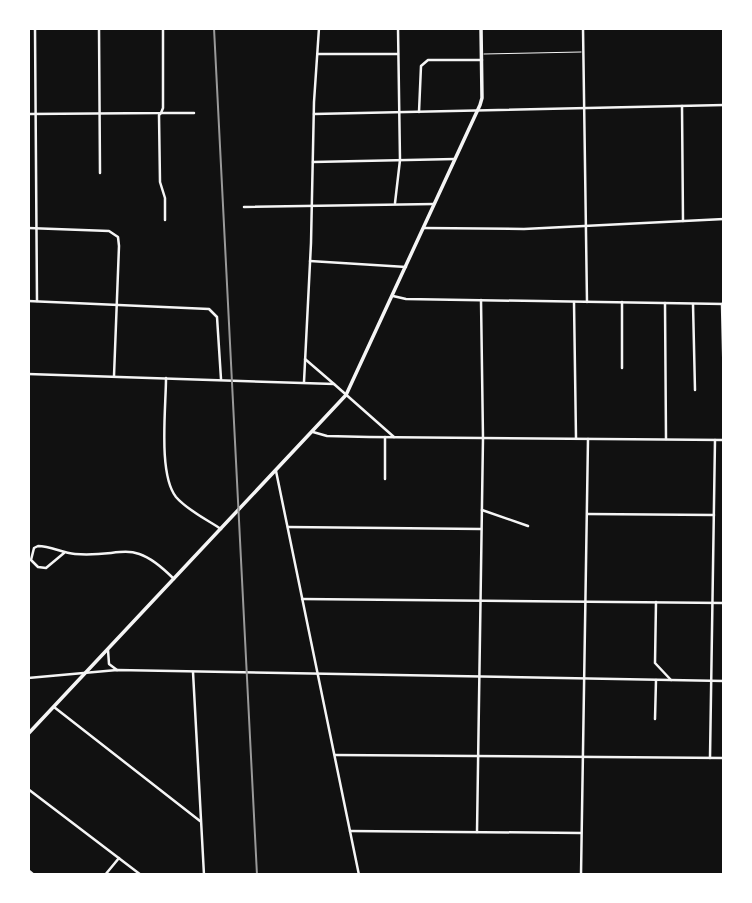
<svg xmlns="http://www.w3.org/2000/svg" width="752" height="903" font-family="'Playfair Display',serif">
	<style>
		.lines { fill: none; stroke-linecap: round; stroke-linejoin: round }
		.service { stroke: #f5f5f5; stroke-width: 1 }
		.minor { stroke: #f5f5f5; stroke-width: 2.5 }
		.tertiary { stroke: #f5f5f5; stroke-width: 2.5 }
		.secondary { stroke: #f5f5f5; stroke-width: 3.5 }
		.rail { stroke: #9a9a9a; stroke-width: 2 }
	</style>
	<rect width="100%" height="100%" fill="#111"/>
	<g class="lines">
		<polyline class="service" points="484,54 581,52"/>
		<g class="minor">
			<polyline points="35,28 37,301"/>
			<polyline points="99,28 100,173"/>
			<polyline points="583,28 587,302"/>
			<polyline points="318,54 398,54"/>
			<polyline points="682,106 683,221"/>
			<polyline points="419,112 421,66 428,60 482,60"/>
			<polyline points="28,114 161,113 163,108 163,28"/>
			<polyline points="313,162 455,159"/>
			<polyline points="395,203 400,160 398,28"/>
			<polyline points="244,207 434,204"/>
			<polyline points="165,220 165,198 160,182 159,115 161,113 194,113"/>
			<polyline points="28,228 109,231 118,237 119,246 114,376"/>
			<polyline points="424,228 524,229 724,219"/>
			<polyline points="310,261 406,267"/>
			<polyline points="393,296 406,299 724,304"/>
			<polyline points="28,301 209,309 217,317 221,379"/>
			<polyline points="574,302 576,438"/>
			<polyline points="665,303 666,439"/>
			<polyline points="693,304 695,390"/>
			<polyline points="722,304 724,390"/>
			<polyline points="622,368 622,302"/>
			<path d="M166 378C166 408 158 474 176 497 187 510 206 519 221 529"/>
			<polyline points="276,471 359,875"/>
			<polyline points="385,479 385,437"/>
			<polyline points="482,510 528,526"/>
			<polyline points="588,514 714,515"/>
			<polyline points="288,527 481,529"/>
			<path d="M64 553 46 568 38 567 31 560 34 548 38 546C51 546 62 553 75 554 125 558 131 536 174 579"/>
			<polyline points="302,599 724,603"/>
			<polyline points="656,602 655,663 671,680"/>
			<polyline points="108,650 109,664 117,670"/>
			<polyline points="193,672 204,875"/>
			<polyline points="28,678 117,670 724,681"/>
			<polyline points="54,707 200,821"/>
			<polyline points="655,719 656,680"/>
			<polyline points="335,755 724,758"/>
			<polyline points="710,758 715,440"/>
			<polyline points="28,789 141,875"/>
			<polyline points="350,831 581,833"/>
			<polyline points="477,832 483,438 481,300"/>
			<polyline points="28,870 34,875"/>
			<polyline points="105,875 119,858"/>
			<polyline points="581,875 588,439"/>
		</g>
		<g class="tertiary">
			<polyline points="314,114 724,105"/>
			<polyline points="305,359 334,384"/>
			<polyline points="28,374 334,384 394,437"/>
			<polyline points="304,382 311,243 314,102 319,28"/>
			<polyline points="313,432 327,436 369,437 724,440"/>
		</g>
		<polyline class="secondary" points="28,734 346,395 480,105 482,98 481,28"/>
		<polyline class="rail" points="214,28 257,875"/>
	</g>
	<rect width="752" height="903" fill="none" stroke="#ffffff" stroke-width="60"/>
</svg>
